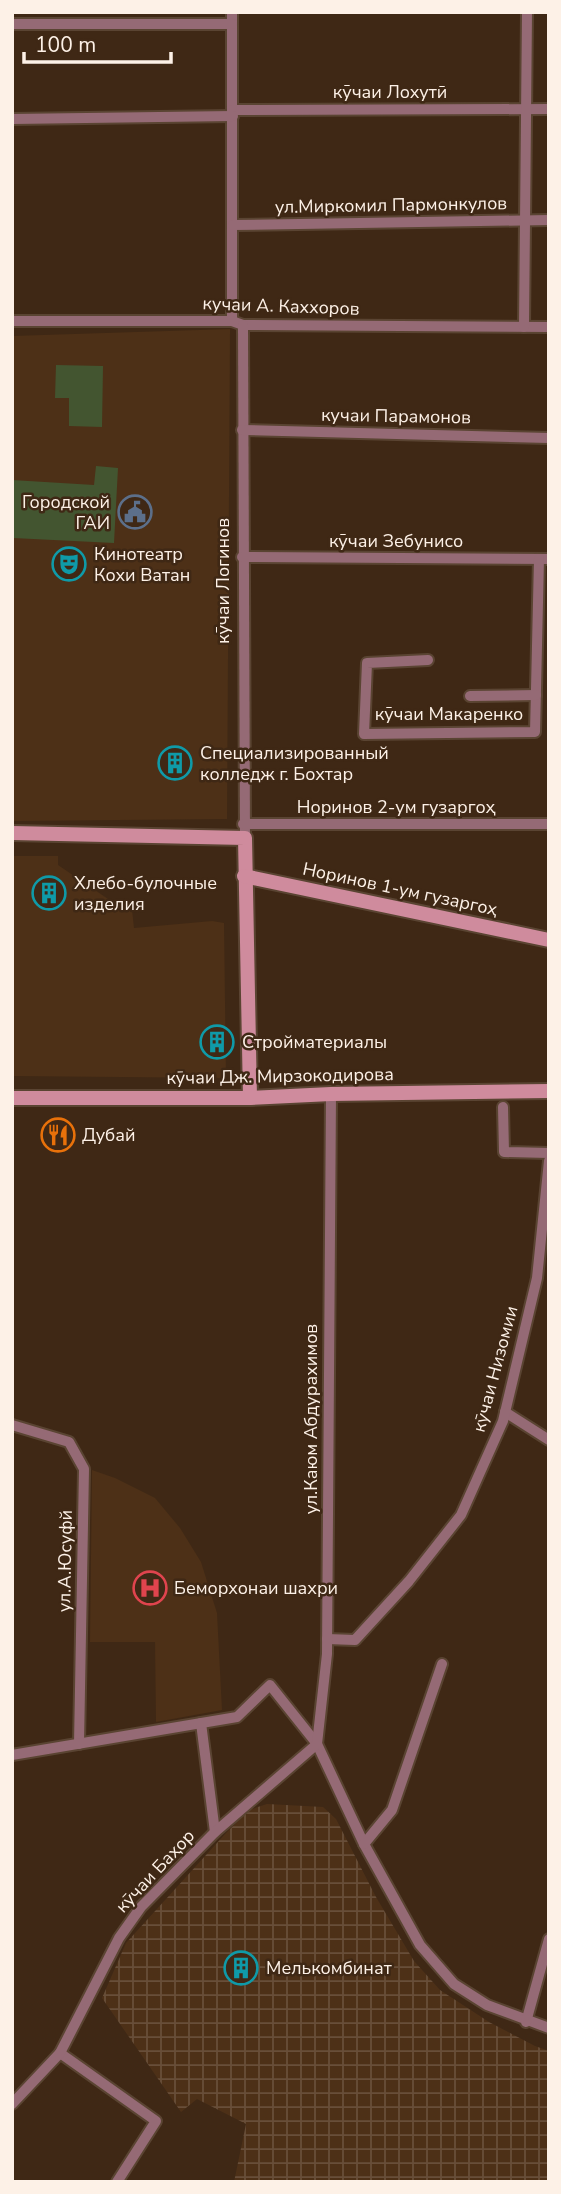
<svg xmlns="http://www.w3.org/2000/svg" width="561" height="2194" font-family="'Nunito Sans',sans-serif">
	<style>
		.built { fill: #4d3017 }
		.industrial { fill: url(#industrial-grid) }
		.green { fill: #435530 }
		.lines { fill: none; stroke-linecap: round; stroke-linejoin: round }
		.street-casing { stroke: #5a4432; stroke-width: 14 }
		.secondary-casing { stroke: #5a4432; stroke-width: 18 }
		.street { stroke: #956a75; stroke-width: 10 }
		.secondary { stroke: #cf8b9d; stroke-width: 14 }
		.labels { text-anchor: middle; stroke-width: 5; stroke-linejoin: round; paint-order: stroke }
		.street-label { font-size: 18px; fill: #fdf1e7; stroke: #3f2815 }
		.poi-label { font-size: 18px; fill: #fdf1e7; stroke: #3f2815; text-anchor: start }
	</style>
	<defs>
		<pattern id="industrial-grid" width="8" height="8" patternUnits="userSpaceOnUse" patternTransform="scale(1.75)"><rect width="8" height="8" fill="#4d3017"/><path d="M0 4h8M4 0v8" fill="none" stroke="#684e39"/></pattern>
	</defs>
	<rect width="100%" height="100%" fill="#3f2815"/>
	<g class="built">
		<polygon points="230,329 227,819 12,821 12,336"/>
		<polygon points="12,856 58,856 58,865 111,901 131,900 134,928 212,921 224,923 226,1078 12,1076"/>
		<polygon points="92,1470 115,1478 155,1498 180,1528 201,1562 217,1613 222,1710 156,1722 155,1642 90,1642"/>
	</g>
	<polygon class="industrial" points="267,1804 323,1807 336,1819 376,1897 414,1961 440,1990 489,2022 535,2046 549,2051 549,2182 234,2182 246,2124 197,2099 181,2112 102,1998 126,1943 226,1833 249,1810"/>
	<g class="green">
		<polygon points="56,365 103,366 102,427 69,426 69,398 55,398"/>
		<polygon points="96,466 118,468 114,543 13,538 12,480 94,485"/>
	</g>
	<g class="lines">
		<defs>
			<g id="street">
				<polyline points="232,12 232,321"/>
				<polyline points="12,24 232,24"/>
				<polyline points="232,110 549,109"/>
				<polyline points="12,119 233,116"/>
				<polyline points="233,225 549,220"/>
				<polyline points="12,321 232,321 243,325 549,327"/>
				<polyline points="243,325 245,838"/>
				<polyline points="524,327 527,12"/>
				<polyline points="242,430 549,438"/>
				<polyline points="242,557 549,559"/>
				<polyline points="428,660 367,663 364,734 535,732 539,559"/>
				<polyline points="470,696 536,695"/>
				<polyline points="243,824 549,824"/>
				<polyline points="503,1107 504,1152 549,1153"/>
				<polyline points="505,1412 549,1440"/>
				<polyline points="12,1425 69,1442 84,1469 79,1744"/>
				<polyline points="327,1639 355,1640 409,1581 461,1515 503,1421 537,1278 549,1161"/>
				<polyline points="201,1723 215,1832"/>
				<polyline points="12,1755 237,1717 270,1685 317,1744 364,1844 420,1945 454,1984 487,2005 549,2028"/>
				<polyline points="364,1844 392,1810 442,1664"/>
				<polyline points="526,2022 549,1939"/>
				<polyline points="60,2053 156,2121 117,2182"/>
				<polyline points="12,2104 60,2053 119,1938 141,1907 215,1832 317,1744 327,1654 331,1094"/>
			</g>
			<g id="secondary">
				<polyline points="12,833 245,838 250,1098"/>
				<polyline points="244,876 549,940"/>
				<polyline points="12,1098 250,1098 331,1094 549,1091"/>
			</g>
		</defs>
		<use href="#street" class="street-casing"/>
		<use href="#secondary" class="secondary-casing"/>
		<use href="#street" class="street"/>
		<use href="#secondary" class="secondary"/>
	</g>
	<defs>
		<symbol id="civic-ring" viewBox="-11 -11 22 22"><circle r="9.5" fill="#3f2815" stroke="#5c6f8a" stroke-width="1.5"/><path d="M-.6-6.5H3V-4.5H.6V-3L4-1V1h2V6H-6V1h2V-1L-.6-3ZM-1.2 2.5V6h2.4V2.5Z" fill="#5c6f8a"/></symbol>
		<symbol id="theatre-ring" viewBox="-11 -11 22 22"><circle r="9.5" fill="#3f2815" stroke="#0f9aa8" stroke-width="1.5"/><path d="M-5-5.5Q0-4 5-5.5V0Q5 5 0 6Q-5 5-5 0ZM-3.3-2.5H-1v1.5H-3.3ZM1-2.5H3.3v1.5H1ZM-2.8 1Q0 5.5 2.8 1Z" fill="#0f9aa8"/></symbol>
		<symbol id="building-ring" viewBox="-11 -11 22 22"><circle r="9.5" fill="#3f2815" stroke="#0f9aa8" stroke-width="1.5"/><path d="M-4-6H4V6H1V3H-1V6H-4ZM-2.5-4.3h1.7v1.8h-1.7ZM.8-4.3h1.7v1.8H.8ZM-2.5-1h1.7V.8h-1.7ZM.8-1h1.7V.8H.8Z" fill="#0f9aa8"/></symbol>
		<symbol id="restaurant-ring" viewBox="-11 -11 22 22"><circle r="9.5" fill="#3f2815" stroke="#e8710a" stroke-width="1.5"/><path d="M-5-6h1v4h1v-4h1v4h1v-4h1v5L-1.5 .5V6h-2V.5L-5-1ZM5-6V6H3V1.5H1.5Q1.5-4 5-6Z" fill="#e8710a"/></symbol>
		<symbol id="hospital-ring" viewBox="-11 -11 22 22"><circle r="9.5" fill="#3f2815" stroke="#e0444e" stroke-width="1.5"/><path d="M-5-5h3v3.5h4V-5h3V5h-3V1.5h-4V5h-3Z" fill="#e0444e"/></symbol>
	</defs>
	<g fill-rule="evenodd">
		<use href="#civic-ring" x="116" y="493" width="38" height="38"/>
		<use href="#theatre-ring" x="50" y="545" width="38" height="38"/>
		<use href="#building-ring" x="156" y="744" width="38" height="38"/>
		<use href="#building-ring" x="30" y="874" width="38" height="38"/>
		<use href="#building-ring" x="198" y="1023" width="38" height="38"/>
		<use href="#restaurant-ring" x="39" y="1116" width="38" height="38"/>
		<use href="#hospital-ring" x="131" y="1569" width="38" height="38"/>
		<use href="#building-ring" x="222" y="1949" width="38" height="38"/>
	</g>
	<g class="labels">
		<g class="street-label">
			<text x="390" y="98">кӯчаи Лохутӣ</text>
			<text transform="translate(391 205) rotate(-1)" y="6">ул.Миркомил Пармонкулов</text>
			<text transform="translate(281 306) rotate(2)" y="6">кучаи А. Каххоров</text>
			<text transform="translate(396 416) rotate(1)" y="6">кучаи Парамонов</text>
			<text x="396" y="547">кӯчаи Зебунисо</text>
			<text transform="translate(223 581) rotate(-90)" y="6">кӯчаи Логинов</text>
			<text x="449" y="720">кӯчаи Макаренко</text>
			<text x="396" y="813">Норинов 2-ум гузаргоҳ</text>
			<text transform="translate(400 889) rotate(12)" y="6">Норинов 1-ум гузаргоҳ</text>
			<text transform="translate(280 1076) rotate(-1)" y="6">кӯчаи Дж. Мирзокодирова</text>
			<text transform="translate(495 1369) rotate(-75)" y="6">кӯчаи Низомии</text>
			<text transform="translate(311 1419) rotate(-90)" y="6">ул.Каюм Абдурахимов</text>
			<text transform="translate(65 1561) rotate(-89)" y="6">ул.А.Юсуфй</text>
			<text transform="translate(155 1871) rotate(-47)" y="6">кӯчаи Баҳор</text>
		</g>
		<g class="poi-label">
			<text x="110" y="508" text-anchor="end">Городской<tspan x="110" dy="21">ГАИ</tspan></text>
			<text x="94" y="560">Кинотеатр<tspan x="94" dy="21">Кохи Ватан</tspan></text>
			<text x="200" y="759">Специализированный<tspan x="200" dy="21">колледж г. Бохтар</tspan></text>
			<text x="74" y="889">Хлебо-булочные<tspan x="74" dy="21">изделия</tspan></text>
			<text x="242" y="1048">Стройматериалы</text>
			<text x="82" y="1141">Дубай</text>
			<text x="174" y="1594">Беморхонаи шахри</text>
			<text x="266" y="1974">Мелькомбинат</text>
		</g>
	</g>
	<rect width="561" height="2194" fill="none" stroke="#fdf1e7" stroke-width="28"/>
	<path d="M24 52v10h147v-10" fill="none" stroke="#fdf1e7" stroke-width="3.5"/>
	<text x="35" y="52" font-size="21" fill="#fdf1e7" stroke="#3f2815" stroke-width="5" paint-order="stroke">100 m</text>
</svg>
